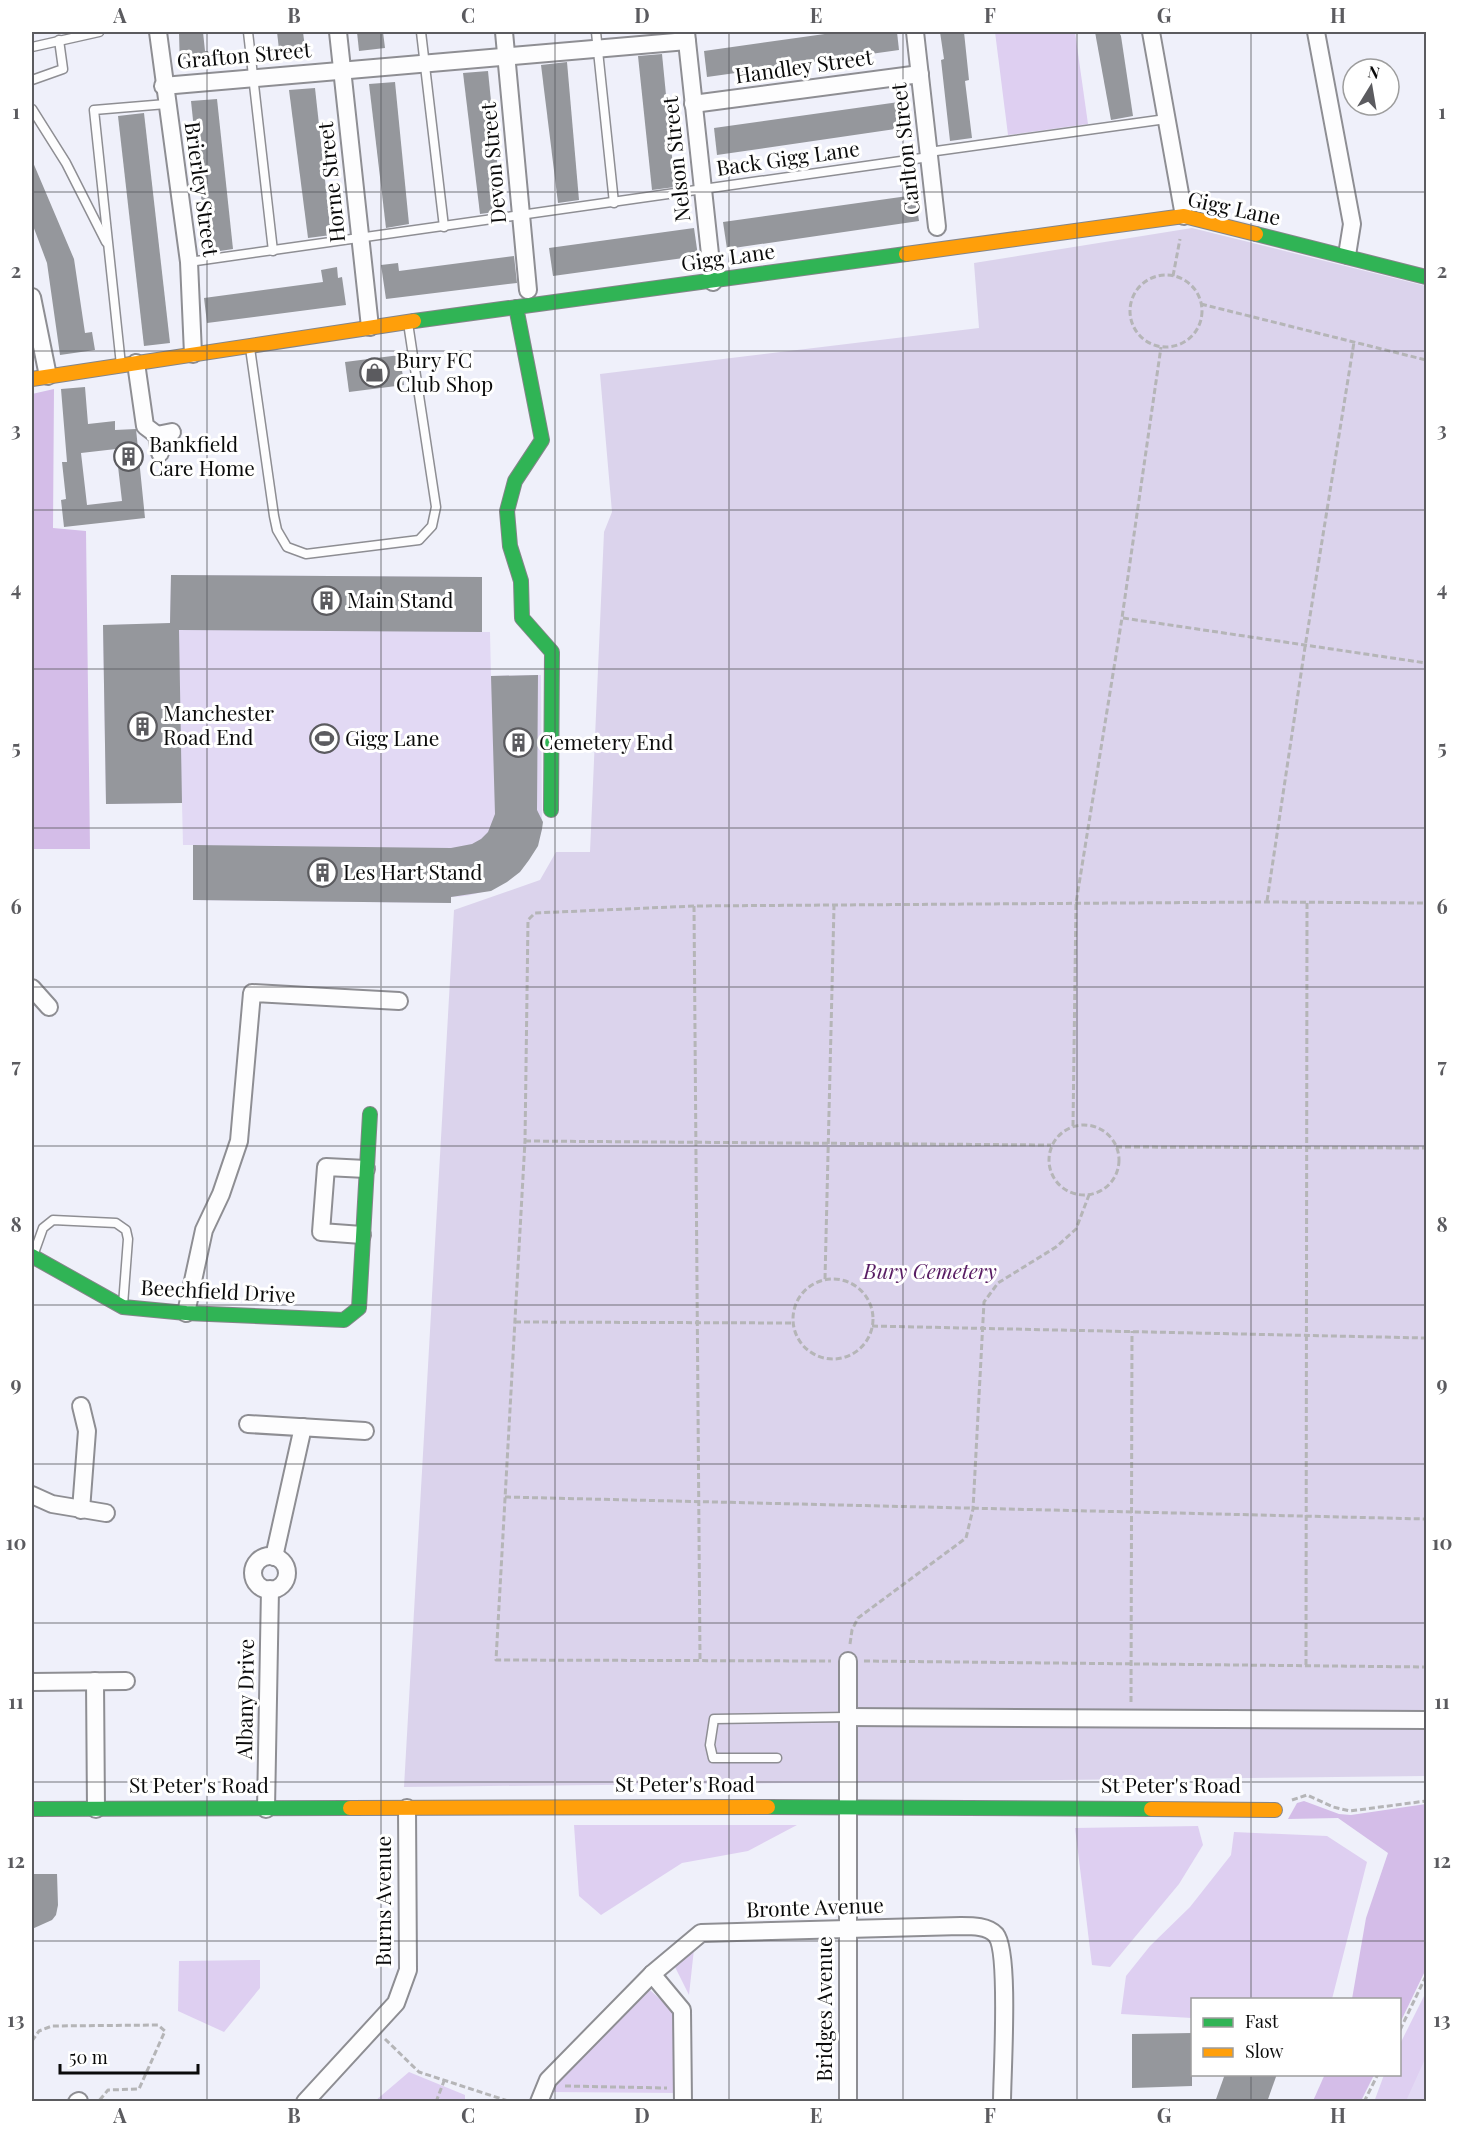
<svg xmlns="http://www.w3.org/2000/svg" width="1458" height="2133" font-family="'Playfair Display',serif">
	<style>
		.green { fill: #decff1 }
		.forest { fill: #d4bde8 }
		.cemetery { fill: #dbd3ec }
		.pitch { fill: #e2d9f4 }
		.building { fill: #95979c; fill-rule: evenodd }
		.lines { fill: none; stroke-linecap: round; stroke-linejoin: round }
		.lane-casing { stroke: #8e8e93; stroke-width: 11 }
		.street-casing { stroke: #8e8e93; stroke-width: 20 }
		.fast-casing { stroke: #848589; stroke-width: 16 }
		.slow-casing { stroke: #848589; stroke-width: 16 }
		.path { stroke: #b5b5b7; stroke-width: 3; stroke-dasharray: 6 3; stroke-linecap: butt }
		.lane { stroke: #fdfdfe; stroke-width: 8 }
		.street { stroke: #fdfdfe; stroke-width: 16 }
		.fast { stroke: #30b455; stroke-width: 14 }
		.slow { stroke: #ff9f0a; stroke-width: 14 }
		.grid { fill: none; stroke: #5b5b5f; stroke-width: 1.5; stroke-opacity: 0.55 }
		.labels { text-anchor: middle; stroke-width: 6; stroke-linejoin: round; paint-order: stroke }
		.street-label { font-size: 21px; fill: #0b0b0b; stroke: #fff }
		.poi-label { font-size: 21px; fill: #0b0b0b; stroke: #fff; text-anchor: start }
		.park-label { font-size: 21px; font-style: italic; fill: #581c63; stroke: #fff }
		.neatline { fill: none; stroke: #5b5b5f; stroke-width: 2 }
		.grid-label { font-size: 20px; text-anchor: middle; font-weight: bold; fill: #5b5b5f }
	</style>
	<rect width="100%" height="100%" fill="#eff0fa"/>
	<g class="green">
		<polygon points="995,32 1075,32 1088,124 1008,135"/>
		<polygon points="574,1825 797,1825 748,1851 682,1863 601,1915 579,1896"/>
		<polygon points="1198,1826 1203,1845 1179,1884 1110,1967 1092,1965 1075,1828"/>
		<polygon points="1234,1832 1327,1836 1367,1862 1332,1999 1192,2000 1192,2018 1121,2014 1126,1976 1150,1946 1190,1907 1231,1855"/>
		<polygon points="694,1949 689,1995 675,1967"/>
		<polygon points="260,1960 260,1988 224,2032 178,2011 179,1961"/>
		<polygon points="650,1990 676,2014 677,2093 551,2092 561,2078"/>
		<polygon points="1426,1992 1426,2101 1374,2102 1384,2075 1400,2074 1400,2044"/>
		<polygon points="409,2072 465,2095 465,2101 375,2101"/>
	</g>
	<g class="forest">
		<polygon points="54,389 53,528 86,531 90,849 32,849 32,394"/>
		<polygon points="1304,1801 1339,1814 1351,1815 1426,1804 1426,1969 1400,2023 1400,2000 1352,1999 1366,1918 1388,1853 1338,1818 1288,1819 1297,1803"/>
		<polygon points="1325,2074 1374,2074 1374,2075 1361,2101 1313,2101"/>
	</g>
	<polygon class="cemetery" points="1192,228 1426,286 1426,1776 404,1787 454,910 540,880 556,852 590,852 604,532 612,512 600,374 979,328 974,263"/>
	<g class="pitch">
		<path d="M171 575 482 577V632H490L491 676 541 675 542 829C530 875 496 895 451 897V903L193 900V845H183L182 803 106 804 103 625 170 624Z"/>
		<polygon points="1425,2059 1426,2101 1406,2101"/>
	</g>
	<g class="building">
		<polygon points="179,32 203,32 205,51 208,51 209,55 222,54 223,65 180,70"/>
		<polygon points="277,32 303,32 306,56 280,58"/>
		<polygon points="357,32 383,32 385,48 359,51"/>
		<polygon points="839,32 897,32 899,50 707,77 704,51"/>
		<polygon points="940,32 964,32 969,80 965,81 972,138 950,141 941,60 944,59"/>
		<polygon points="1095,32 1119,32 1121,36 1133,116 1111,120"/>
		<polygon points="662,54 675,187 652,190 638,56"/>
		<polygon points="567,62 579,200 558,203 541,65"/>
		<polygon points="488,71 502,211 480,214 463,73"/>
		<polygon points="395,82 409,224 386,228 369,84"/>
		<polygon points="315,88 331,235 308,238 289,90"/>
		<polygon points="217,99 233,249 207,253 191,101"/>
		<polygon points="906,101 909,127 717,155 714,128"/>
		<polygon points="144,113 170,343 144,346 118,116"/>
		<polygon points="32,160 74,259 85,333 92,332 95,350 60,355 47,263 32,223"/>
		<polygon points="915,195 919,221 727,249 723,222"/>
		<polygon points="694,228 698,256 553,276 549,248"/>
		<polygon points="514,256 517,283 386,299 381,265 398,263 399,271"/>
		<polygon points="337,267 338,278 342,277 346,305 207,323 204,298 323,282 321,270"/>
		<polygon points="400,355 404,385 349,392 345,362"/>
		<path d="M85 387 88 424 115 421V430L136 429 145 518 64 527 61 500 66 499 62 462H67L61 389ZM116 449 122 501 87 505 81 453Z"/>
		<polygon points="171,575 482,577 482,632 179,630 182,803 106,804 103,625 170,623"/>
		<polygon points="538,675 537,810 543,822 542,829 538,846 529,860 520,872 507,882 491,891 451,897 451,903 193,900 193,845 451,848 472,844 481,839 488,832 495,814 491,676"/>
		<polygon points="32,1874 57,1874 58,1905 56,1915 52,1920 32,1929"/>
		<polygon points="1192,2033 1192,2086 1132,2088 1132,2034"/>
		<polygon points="1225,2074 1277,2074 1267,2102 1215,2102"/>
	</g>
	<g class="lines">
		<defs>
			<g id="lane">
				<polyline points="248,32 273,251"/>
				<polyline points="421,32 444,227"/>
				<polyline points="596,32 614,203"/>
				<polyline points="32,47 99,32"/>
				<polyline points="32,80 63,69 59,40"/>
				<polyline points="32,109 66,163 106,242"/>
				<polyline points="929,152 1166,119"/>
				<polyline points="189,262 929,157"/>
				<polyline points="250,348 274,516 277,530 287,547 306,554 419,540 432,526 436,507 408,323"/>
				<polyline points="121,365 94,110 166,104"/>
				<polyline points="33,1256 43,1228 53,1220 116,1223 126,1230 128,1239 123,1305"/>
				<polyline points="777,1758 713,1758 710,1745 714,1719 847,1717"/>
			</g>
			<g id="street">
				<polyline points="158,32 189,262 193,354"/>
				<polyline points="338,32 370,327"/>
				<polyline points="504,32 528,290"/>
				<polyline points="686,32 713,282"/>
				<polyline points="915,32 937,227"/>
				<polyline points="1151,32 1184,216"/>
				<polyline points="1316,32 1352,224 1347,255"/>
				<polyline points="163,86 687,41"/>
				<polyline points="693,104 920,74"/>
				<polyline points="32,297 48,376"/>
				<polyline points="136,363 145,426 157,435"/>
				<polyline points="160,453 157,435 172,432"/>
				<polyline points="32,988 49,1007"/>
				<polyline points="362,1235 321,1232 326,1167 366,1169"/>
				<polyline points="186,1313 204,1230 221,1194 239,1141 252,993 399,1001"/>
				<polyline points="81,1406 87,1431 81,1510"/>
				<polyline points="248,1424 365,1431"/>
				<polyline points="32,1495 52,1504 106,1513"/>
				<circle cx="270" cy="1573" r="17"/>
				<polyline points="274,1557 303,1427"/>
				<polyline points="848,1661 848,2102"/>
				<polyline points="95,1681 96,1809"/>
				<polyline points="32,1682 126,1681"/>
				<polyline points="847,1717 1426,1720"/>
				<polyline points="266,1809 270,1589"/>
				<polyline points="652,1974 682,2010 683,2102"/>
				<polyline points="77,2102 79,2101"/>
				<polyline points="305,2102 396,2003 408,1970 407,1808"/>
				<path d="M539 2102 548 2080 652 1974 701 1933 961 1926C973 1926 988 1926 996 1935 1010 1952 1002 2074 1002 2102"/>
			</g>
			<g id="fast">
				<polyline points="1256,234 1426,277"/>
				<polyline points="516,307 542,440 515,481 507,511 510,546 521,581 522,618 552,652 551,810"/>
				<polyline points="414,321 906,254"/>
				<polyline points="32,1256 123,1307 186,1313 344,1320 359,1308 370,1114"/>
				<polyline points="768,1807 1151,1809"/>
				<polyline points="32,1809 350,1808"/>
			</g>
			<g id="slow">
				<polyline points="906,254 1184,216 1256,234"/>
				<polyline points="32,379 414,321"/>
				<polyline points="350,1808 768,1807"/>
				<polyline points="1151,1809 1275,1810"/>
			</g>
		</defs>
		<use href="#lane" class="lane-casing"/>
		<use href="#street" class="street-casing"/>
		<use href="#fast" class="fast-casing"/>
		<use href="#slow" class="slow-casing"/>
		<g class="path">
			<circle cx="1166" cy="311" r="36"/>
			<polyline points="1173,276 1180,239"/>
			<polyline points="1201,304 1426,360"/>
			<polyline points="1123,618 1426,663"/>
			<polyline points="1267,901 1305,647 1354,342"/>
			<polyline points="694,906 535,913 528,920 525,1141 496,1660 831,1661"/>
			<circle cx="1084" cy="1160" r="35"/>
			<polyline points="1073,1126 1076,903 1122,618 1161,347"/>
			<polyline points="525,1141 1051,1145"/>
			<polyline points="1116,1147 1426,1148"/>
			<polyline points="825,1279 834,906"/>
			<circle cx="833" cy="1319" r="40"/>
			<polyline points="515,1322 792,1323"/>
			<polyline points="872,1326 1426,1338"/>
			<polyline points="505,1497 1426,1519"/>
			<polyline points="850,1644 852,1630 858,1618 966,1538 973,1509 984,1302 998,1283 1056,1247 1076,1229 1089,1195"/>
			<polyline points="700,1659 694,906 1267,902 1426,903"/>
			<polyline points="864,1661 1426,1667"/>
			<polyline points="1306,1665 1307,902"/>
			<polyline points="1131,1702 1132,1331"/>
			<polyline points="1292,1800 1307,1795 1333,1807 1350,1811 1426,1801"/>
			<polyline points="1400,2030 1426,1976"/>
			<polyline points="385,2039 419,2072 511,2102"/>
			<polyline points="32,2041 39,2031 52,2026 158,2025 165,2031 139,2089 108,2090 98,2102"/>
			<polyline points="565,2086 667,2088"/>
			<polyline points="436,2102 444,2081"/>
			<polyline points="1364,2102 1378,2074"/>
		</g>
		<use href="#lane" class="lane"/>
		<use href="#street" class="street"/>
		<use href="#fast" class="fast"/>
		<use href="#slow" class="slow"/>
	</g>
	<path class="grid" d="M207 32V2102M381 32V2102M555 32V2102M729 32V2102M903 32V2102M1077 32V2102M1251 32V2000M32 192H1426M32 351H1426M32 510H1426M32 669H1426M32 828H1426M32 987H1426M32 1146H1426M32 1305H1426M32 1464H1426M32 1623H1426M32 1782H1426M32 1941H1426M1251 2074V2102"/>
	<defs>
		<symbol id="shop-ring" viewBox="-11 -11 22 22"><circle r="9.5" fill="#fff" stroke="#5b5b5f" stroke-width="1.5"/><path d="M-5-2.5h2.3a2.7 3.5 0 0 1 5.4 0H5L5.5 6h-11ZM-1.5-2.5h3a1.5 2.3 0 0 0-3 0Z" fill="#5b5b5f"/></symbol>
		<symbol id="building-ring" viewBox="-11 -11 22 22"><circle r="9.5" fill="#fff" stroke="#5b5b5f" stroke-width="1.5"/><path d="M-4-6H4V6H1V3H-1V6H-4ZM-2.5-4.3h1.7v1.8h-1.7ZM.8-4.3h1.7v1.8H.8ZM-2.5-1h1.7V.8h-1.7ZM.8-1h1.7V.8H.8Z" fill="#5b5b5f"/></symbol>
		<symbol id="stadium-ring" viewBox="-11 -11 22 22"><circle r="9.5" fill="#fff" stroke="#5b5b5f" stroke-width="1.5"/><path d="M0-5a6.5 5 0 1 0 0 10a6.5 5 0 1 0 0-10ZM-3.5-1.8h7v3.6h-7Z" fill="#5b5b5f"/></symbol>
	</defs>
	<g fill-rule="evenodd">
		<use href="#shop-ring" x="358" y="356" width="33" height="33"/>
		<use href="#building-ring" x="112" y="440" width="33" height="33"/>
		<use href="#building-ring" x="310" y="584" width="33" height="33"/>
		<use href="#building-ring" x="126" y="710" width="33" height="33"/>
		<use href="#stadium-ring" x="308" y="722" width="33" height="33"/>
		<use href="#building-ring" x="502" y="726" width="33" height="33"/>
		<use href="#building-ring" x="306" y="856" width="33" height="33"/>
	</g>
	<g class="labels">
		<g class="street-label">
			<text transform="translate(244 56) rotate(-5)" y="7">Grafton Street</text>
			<text transform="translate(804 67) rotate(-8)" y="7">Handley Street</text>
			<text transform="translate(906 149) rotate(-96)" y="7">Carlton Street</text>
			<text transform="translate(677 159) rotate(-96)" y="7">Nelson Street</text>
			<text transform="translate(788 159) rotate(-8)" y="7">Back Gigg Lane</text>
			<text transform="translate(494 163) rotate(-95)" y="7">Devon Street</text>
			<text transform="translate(332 182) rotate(-96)" y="7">Horne Street</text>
			<text transform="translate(201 189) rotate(82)" y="7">Brierley Street</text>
			<text transform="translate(1234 209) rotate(12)" y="7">Gigg Lane</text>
			<text transform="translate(728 258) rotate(-8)" y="7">Gigg Lane</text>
			<text transform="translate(218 1292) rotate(3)" y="7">Beechfield Drive</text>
			<text transform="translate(246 1699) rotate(-89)" y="7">Albany Drive</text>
			<text x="685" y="1792">St Peter's Road</text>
			<text x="199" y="1793">St Peter's Road</text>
			<text x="1171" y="1793">St Peter's Road</text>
			<text transform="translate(384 1901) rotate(-90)" y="7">Burns Avenue</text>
			<text transform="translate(815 1908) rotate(-2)" y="7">Bronte Avenue</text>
			<text transform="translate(825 2009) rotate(-90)" y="7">Bridges Avenue</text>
		</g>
		<g class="poi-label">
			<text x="396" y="368">Bury FC<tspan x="396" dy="24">Club Shop</tspan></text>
			<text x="149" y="452">Bankfield<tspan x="149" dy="24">Care Home</tspan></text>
			<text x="347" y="608">Main Stand</text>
			<text x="163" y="721">Manchester<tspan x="163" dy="24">Road End</tspan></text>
			<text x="345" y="746">Gigg Lane</text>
			<text x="539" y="750">Cemetery End</text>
			<text x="343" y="880">Les Hart Stand</text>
		</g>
		<g class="park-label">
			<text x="930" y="1279">Bury Cemetery</text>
		</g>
	</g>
	<rect width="1458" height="2133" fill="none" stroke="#ffffff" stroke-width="66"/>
	<rect x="1191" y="1998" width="210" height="78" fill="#ffffff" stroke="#9d9d9d" stroke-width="1.5"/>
	<rect x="1203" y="2018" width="30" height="9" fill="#30b455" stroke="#9d9d9d" stroke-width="1.5"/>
	<text x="1245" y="2028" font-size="18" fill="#0b0b0b">Fast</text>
	<rect x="1203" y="2048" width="30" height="9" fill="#ff9f0a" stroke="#9d9d9d" stroke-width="1.5"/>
	<text x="1245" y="2058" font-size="18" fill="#0b0b0b">Slow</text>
	<g transform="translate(1371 87) rotate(11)"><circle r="28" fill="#ffffff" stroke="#9d9d9d" stroke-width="1.5"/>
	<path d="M0-4.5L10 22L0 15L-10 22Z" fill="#5b5b5f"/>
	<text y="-9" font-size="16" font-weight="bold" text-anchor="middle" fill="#0b0b0b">N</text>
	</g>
	<path d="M60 2064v9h138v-9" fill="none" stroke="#0b0b0b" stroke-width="3"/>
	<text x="69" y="2064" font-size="18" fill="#0b0b0b" stroke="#ffffff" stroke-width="4.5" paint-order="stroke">50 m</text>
	<rect x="33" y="33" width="1392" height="2067" class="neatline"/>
	<g class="grid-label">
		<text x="120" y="23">A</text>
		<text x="294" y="23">B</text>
		<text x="468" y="23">C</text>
		<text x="642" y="23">D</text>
		<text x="816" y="23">E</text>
		<text x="990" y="23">F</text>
		<text x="1164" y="23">G</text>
		<text x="1338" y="23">H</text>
		<text x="16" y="119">1</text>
		<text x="1442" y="119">1</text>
		<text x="16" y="278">2</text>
		<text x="1442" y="278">2</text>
		<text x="16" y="437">3</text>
		<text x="1442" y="437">3</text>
		<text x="16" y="596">4</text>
		<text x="1442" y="596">4</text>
		<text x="16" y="755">5</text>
		<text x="1442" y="755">5</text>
		<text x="16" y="914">6</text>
		<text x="1442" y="914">6</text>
		<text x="16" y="1073">7</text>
		<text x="1442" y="1073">7</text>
		<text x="16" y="1232">8</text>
		<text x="1442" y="1232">8</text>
		<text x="16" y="1391">9</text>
		<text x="1442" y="1391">9</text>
		<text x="16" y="1550">10</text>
		<text x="1442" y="1550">10</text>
		<text x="16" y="1709">11</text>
		<text x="1442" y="1709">11</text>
		<text x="16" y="1868">12</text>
		<text x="1442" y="1868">12</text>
		<text x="16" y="2027">13</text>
		<text x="1442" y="2027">13</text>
		<text x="120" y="2123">A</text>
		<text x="294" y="2123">B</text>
		<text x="468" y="2123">C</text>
		<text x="642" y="2123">D</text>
		<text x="816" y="2123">E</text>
		<text x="990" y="2123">F</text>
		<text x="1164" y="2123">G</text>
		<text x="1338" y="2123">H</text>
	</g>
</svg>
